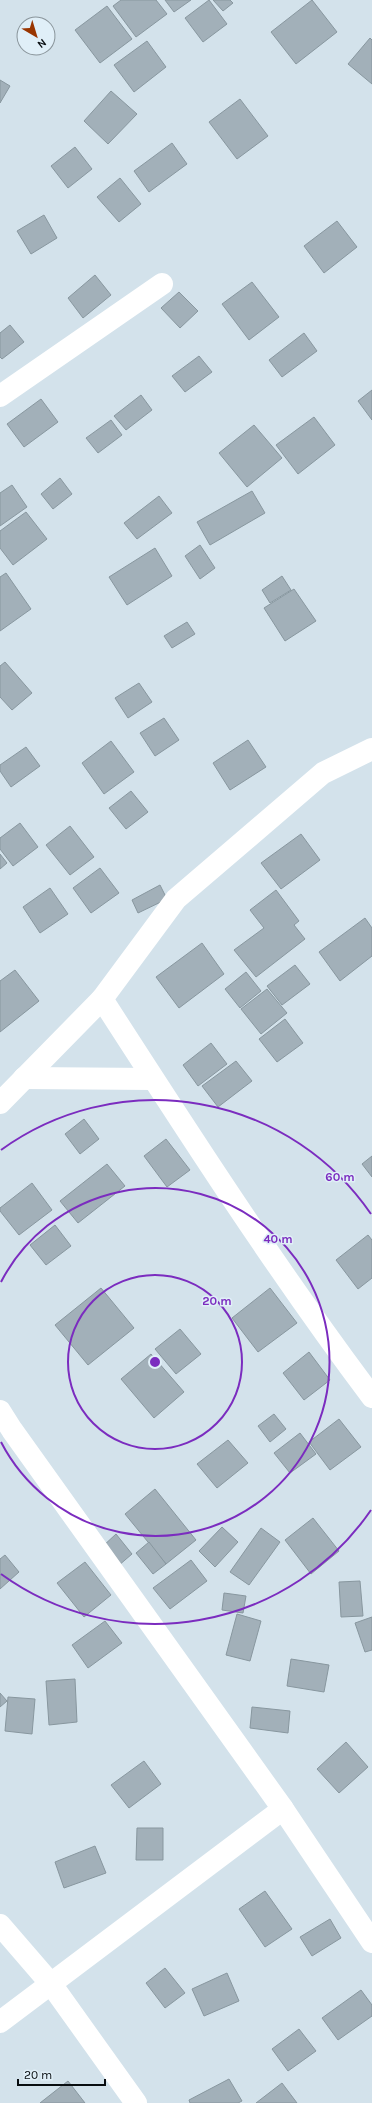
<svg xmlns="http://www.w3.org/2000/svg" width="372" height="2103" font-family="Karla,sans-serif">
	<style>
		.building { fill: #a2b0b9; stroke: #88979f }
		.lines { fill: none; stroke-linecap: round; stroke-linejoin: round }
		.street { stroke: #fff; stroke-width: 22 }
		.ring { fill: none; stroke: #7b2cbf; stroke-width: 2 }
		.centre { fill: #7b2cbf; stroke: #e0eff8; stroke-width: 2 }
		.ring-label { font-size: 12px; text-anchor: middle; font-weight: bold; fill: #7b2cbf; stroke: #e0eff8; stroke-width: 3; stroke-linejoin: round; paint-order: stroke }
	</style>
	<rect width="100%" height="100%" fill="#d3e2eb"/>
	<g class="building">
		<polygon points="121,0 156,0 167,14 136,37 113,6"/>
		<polygon points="165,0 191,0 174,12"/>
		<polygon points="209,0 227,24 203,42 185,18"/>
		<polygon points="213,0 230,0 233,3 223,11"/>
		<polygon points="312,0 337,32 296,64 271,32"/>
		<polygon points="107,6 132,39 100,63 75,30"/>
		<polygon points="370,38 372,40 372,84 348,64"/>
		<polygon points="147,41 166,67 134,92 114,65"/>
		<polygon points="0,80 10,86 0,103"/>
		<polygon points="111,91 137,114 108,144 84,121"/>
		<polygon points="240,99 268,136 237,159 209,122"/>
		<polygon points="172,143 187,164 149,192 134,171"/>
		<polygon points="75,147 92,169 68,188 51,166"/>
		<polygon points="120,178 141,204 119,222 97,197"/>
		<polygon points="44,215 57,238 31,254 17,231"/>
		<polygon points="337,221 357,247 324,273 304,246"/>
		<polygon points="95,275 111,295 83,318 68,298"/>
		<polygon points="252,282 279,317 249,340 222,304"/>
		<polygon points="179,292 198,311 180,328 161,308"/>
		<polygon points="10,325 24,342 2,359 0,357 0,333"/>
		<polygon points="304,333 317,351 282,377 269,360"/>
		<polygon points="199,356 212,372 185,392 172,376"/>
		<polygon points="372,390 372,420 358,401"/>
		<polygon points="141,395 152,410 126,430 114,416"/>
		<polygon points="41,399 58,422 24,447 7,424"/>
		<polygon points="314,417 335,445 298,474 276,445"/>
		<polygon points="111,420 122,435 98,453 86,438"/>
		<polygon points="254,425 282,458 247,487 219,453"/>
		<polygon points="60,478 72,494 53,509 41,494"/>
		<polygon points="12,485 27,507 0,526 0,493"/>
		<polygon points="252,491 265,513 210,545 197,522"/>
		<polygon points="159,496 172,513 137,539 124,523"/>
		<polygon points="26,512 47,539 13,565 0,548 0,531"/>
		<polygon points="200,545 215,568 200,579 185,556"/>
		<polygon points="155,548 172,576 127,605 109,577"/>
		<polygon points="6,573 31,609 0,631 0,577"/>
		<polygon points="282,576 291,590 270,603 262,590"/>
		<polygon points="294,589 316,621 285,641 264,608"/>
		<polygon points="187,622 195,634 172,648 164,636"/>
		<polygon points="5,662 32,693 12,710 0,697 0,666"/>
		<polygon points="139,683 152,702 128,718 115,698"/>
		<polygon points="164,718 179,740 155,756 140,733"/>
		<polygon points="248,740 266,767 230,790 213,763"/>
		<polygon points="111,741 134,772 104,794 82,763"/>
		<polygon points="26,747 40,766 11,787 0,771 0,765"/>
		<polygon points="131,791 148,812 126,829 109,808"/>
		<polygon points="20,823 38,847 13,866 0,849 0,838"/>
		<polygon points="70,826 94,857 70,875 46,845"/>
		<polygon points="301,834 320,860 281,889 261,863"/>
		<polygon points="0,854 7,863 0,869"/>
		<polygon points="100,868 119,893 91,913 73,888"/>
		<polygon points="160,885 167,899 138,913 132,900"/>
		<polygon points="50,888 68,914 40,933 23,907"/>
		<polygon points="276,890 299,921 294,925 305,939 256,977 234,950 264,928 250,910"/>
		<polygon points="365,918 372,928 372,956 340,981 319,952"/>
		<polygon points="202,943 224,974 179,1008 156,977"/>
		<polygon points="295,965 310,984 282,1005 267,986"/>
		<polygon points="15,970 39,1001 0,1032 0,981"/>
		<polygon points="246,972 261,991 240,1008 225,989"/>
		<polygon points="267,989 287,1013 261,1034 241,1009"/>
		<polygon points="285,1019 303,1043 277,1062 259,1039"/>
		<polygon points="211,1043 227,1064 198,1086 183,1065"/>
		<polygon points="236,1061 252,1081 218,1107 202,1086"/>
		<polygon points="84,1119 99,1139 80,1154 65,1134"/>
		<polygon points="166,1139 190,1170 167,1187 144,1156"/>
		<polygon points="372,1156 372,1177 362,1164"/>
		<polygon points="107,1164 125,1186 78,1223 60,1201"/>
		<polygon points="32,1183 52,1210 19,1235 0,1211 0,1208"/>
		<polygon points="55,1225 71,1246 46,1265 30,1245"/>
		<polygon points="368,1235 372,1240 372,1278 358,1289 336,1260"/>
		<polygon points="101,1288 134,1328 88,1365 55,1325"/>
		<polygon points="270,1288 297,1323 258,1352 232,1318"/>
		<polygon points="180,1329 201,1354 176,1374 155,1349"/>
		<polygon points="309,1352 330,1380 304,1400 283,1373"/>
		<polygon points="151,1354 184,1392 154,1418 121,1379"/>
		<polygon points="274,1414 286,1429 270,1442 258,1426"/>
		<polygon points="339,1419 361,1447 330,1470 309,1442"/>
		<polygon points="300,1433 316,1454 290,1473 274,1453"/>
		<polygon points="228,1440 248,1463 217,1488 197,1464"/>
		<polygon points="155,1489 196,1540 166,1564 125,1514"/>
		<polygon points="313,1518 339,1551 311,1574 285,1540"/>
		<polygon points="222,1527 238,1542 215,1567 199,1551"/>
		<polygon points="261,1528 280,1542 249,1585 230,1572"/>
		<polygon points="116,1534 132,1554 118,1566 102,1547"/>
		<polygon points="149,1542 166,1564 153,1574 136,1553"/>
		<polygon points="5,1555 19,1572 0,1589 0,1559"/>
		<polygon points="191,1560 207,1581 170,1609 153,1588"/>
		<polygon points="85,1562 111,1595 84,1617 57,1583"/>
		<polygon points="360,1581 363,1616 341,1617 339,1582"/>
		<polygon points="224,1593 246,1596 243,1613 222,1610"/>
		<polygon points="237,1614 261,1621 250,1661 226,1655"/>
		<polygon points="372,1617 372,1650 365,1652 355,1623"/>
		<polygon points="105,1621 122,1643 88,1668 72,1645"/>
		<polygon points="291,1659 329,1665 324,1692 287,1686"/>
		<polygon points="75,1679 77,1722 49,1725 46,1681"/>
		<polygon points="0,1693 7,1701 0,1707"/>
		<polygon points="8,1697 35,1699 32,1734 5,1731"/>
		<polygon points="252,1707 290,1711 288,1733 250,1728"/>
		<polygon points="346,1742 368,1767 339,1793 317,1769"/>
		<polygon points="144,1761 161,1784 129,1808 111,1785"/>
		<polygon points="137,1828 163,1828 163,1860 136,1860"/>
		<polygon points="95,1846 106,1873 64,1888 55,1862"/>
		<polygon points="265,1891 292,1929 265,1947 239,1909"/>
		<polygon points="330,1919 341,1938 312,1956 300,1937"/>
		<polygon points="165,1968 185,1993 165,2008 146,1983"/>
		<polygon points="227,1973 239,2001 204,2016 192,1989"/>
		<polygon points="361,1990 372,2005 372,2016 338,2040 322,2018"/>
		<polygon points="299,2029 316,2051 288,2071 272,2049"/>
		<polygon points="229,2079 242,2101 238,2103 190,2103 189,2100"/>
		<polygon points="68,2081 85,2103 40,2103"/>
		<polygon points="282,2083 297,2103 256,2103"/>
	</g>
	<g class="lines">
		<g class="street">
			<polyline points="0,396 162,284"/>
			<path d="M102 999C189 1134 276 1269 372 1397"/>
			<polyline points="24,1078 153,1079"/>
			<polyline points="0,1103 102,999 176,899 323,773 372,749"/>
			<polyline points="0,1411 12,1430 283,1809 372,1942"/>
			<polyline points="0,1925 51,1984 136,2103"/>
			<polyline points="0,2022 283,1809"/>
		</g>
	</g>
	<g class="ring">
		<circle cx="155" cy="1362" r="87"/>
		<path d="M1 1282A174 174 0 1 1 1 1442"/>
		<path d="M371 1510A262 262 0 0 1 1 1574M1 1150A262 262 0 0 1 371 1214"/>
	</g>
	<circle cx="155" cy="1362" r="6" class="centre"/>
	<g class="ring-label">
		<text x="340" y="1181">60 m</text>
		<text x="278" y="1243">40 m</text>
		<text x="217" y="1305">20 m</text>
	</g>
	<g transform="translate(36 36) rotate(142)"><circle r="19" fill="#e0eff8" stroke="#8a959b"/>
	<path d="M0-3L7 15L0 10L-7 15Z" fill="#993500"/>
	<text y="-6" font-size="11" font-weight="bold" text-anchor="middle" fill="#080d10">N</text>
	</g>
	<path d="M18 2079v6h87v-6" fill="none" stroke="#080d10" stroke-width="2"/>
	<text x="24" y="2079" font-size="12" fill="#080d10" stroke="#e0eff8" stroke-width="3" paint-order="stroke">20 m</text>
</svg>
